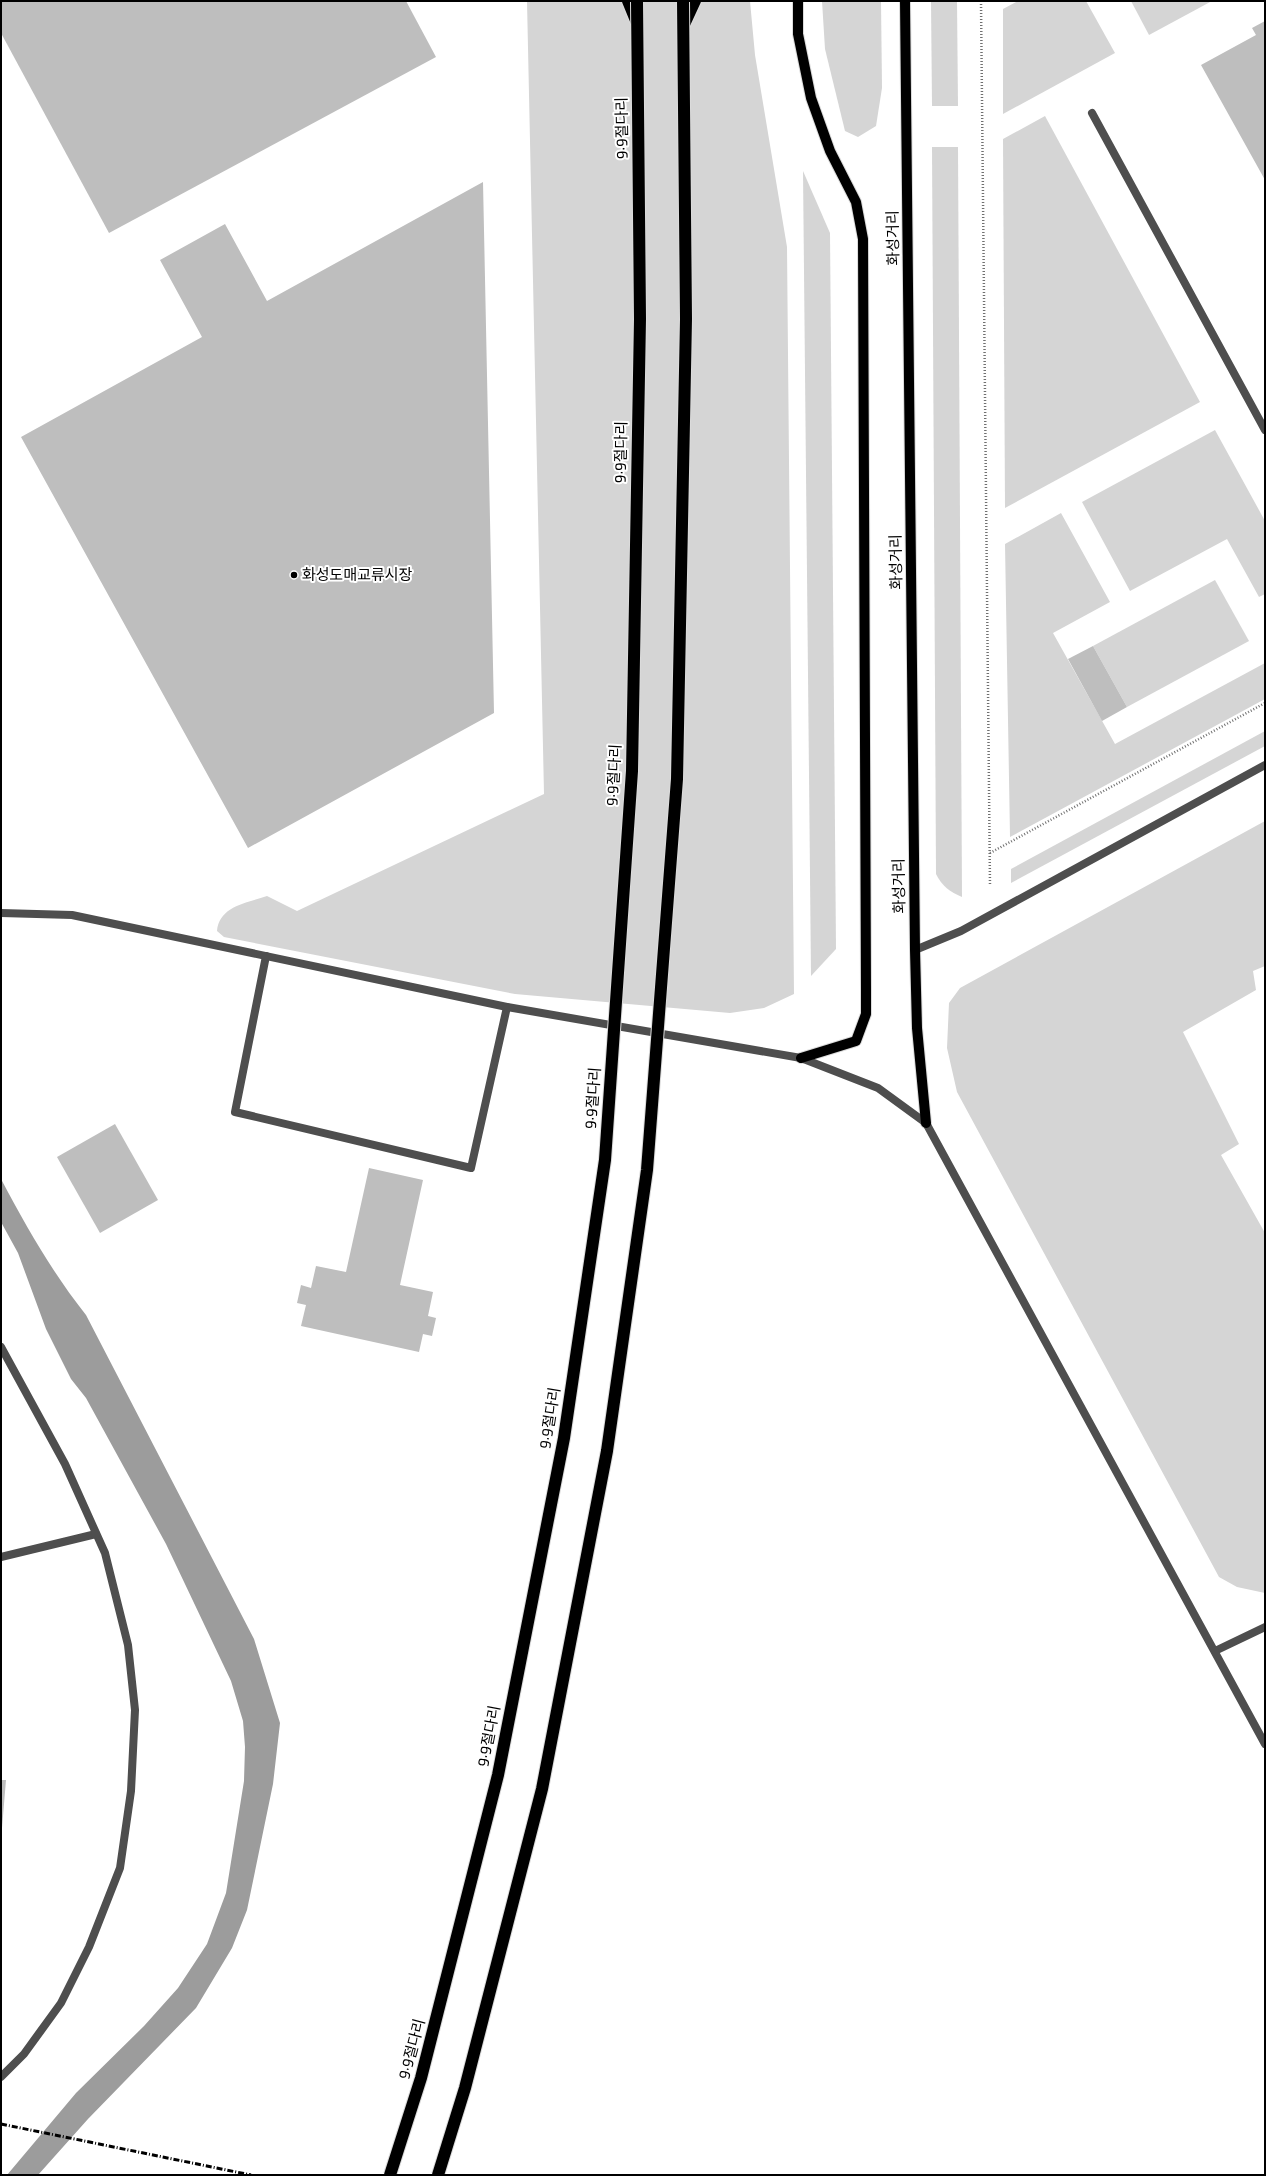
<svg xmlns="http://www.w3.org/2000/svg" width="1266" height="2176" font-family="'Exo 2','Noto Sans KR',sans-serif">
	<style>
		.green { fill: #d5d5d5 }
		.water { fill: #9c9c9c }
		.building { fill: #bebebe }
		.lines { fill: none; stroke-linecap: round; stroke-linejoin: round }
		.primary-casing { stroke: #dbdbdb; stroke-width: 12 }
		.path { stroke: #707070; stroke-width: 2.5; stroke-dasharray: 1 2; stroke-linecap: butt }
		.lane { stroke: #4e4e4e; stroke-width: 8 }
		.street { stroke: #4e4e4e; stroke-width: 8 }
		.primary { stroke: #000; stroke-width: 10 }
		.rail { stroke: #000; stroke-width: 3; stroke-dasharray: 6 2 1 2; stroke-linecap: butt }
		.highway-bridge-casing { stroke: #dbdbdb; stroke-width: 14; stroke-linecap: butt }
		.highway-bridge { stroke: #000; stroke-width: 12 }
		.poi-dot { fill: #000; stroke: #fff; stroke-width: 1.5 }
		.labels { text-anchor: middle; stroke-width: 4; stroke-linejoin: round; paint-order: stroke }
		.street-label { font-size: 15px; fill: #000; stroke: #fff }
		.poi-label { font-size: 15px; fill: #000; stroke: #fff; text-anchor: start }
	</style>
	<rect width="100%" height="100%" fill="#fff"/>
	<g class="green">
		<path d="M527 1H750L755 55 787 247 794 994 764 1008 730 1013 515 994 224 937 217 931C219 906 247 903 267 896L297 911 544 794Z"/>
		<polygon points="822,1 881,1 882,88 876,126 858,137 845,131 825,49"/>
		<polygon points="931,1 957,1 958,106 932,106"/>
		<polygon points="1018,1 1086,1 1115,53 1003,114 1003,9"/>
		<polygon points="1131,1 1212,1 1149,35"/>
		<polygon points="1045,116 1200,402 1005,508 1003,139"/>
		<path d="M932 147H958L962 897C950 892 942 886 936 874Z"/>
		<polygon points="803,171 830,233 836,949 811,976"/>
		<polygon points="1215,430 1265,521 1265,594 1259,597 1227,539 1130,591 1082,502"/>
		<polygon points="1061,513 1110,602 1053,633 1115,744 1265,663 1265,699 1010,837 1005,544"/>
		<polygon points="1215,580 1249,641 1127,707 1093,646"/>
		<polygon points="1265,731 1265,746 1011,883 1011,869"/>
		<polygon points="1265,821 1265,966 1253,971 1256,990 1183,1032 1239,1144 1221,1155 1265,1233 1265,1593 1237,1587 1219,1577 957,1092 947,1048 949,1003 960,988"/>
	</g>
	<path class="water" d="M1 1179C27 1228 52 1272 86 1315L254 1639 280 1723 273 1784 247 1910 232 1948 196 2008 88 2119 38 2175H7L76 2093 144 2026 178 1988 207 1944 226 1893 244 1781 245 1747 243 1721 231 1681 166 1544 86 1398 71 1379 46 1329 18 1253 1 1222Z"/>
	<g class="building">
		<polygon points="1,1 406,1 436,57 109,233 1,33"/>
		<polygon points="1265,21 1265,180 1201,65 1256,35 1252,28"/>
		<polygon points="483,182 494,713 248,848 21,437 202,337 160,260 225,224 267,301"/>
		<polygon points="1093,646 1127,707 1102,721 1068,659"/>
		<polygon points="115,1124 158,1200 100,1233 57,1157"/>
		<polygon points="369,1168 423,1180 400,1285 433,1292 428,1316 436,1318 432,1336 423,1334 419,1352 301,1326 306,1305 297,1303 301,1285 311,1288 316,1266 346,1272"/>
		<polygon points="1,1780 6,1780 2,1828 1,1828"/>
	</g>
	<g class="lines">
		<defs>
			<g id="primary">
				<polyline points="627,1 636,23"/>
				<polyline points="798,1 798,34 811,98 830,151 856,202 863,239 866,990 866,1014 856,1041 801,1058"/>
				<polyline points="905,1 915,950 917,1028 926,1123"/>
				<polyline points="684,27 696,1"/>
			</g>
		</defs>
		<use href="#primary" class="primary-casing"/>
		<g class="path">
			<polyline points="981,1 990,886"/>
			<polyline points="990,853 1265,703"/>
		</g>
		<g class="lane">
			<polyline points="266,956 235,1112 471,1168 507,1007"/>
			<polyline points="1215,1651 1265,1627"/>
		</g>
		<g class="street">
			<polyline points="1092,113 1265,430"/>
			<polyline points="1,913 72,915 507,1007 801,1058 878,1088 926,1123 1265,1744"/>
			<polyline points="915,950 961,931 1265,765"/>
			<polyline points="1,1347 65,1464 105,1553 128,1645 135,1710 131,1791 120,1868 89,1947 61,2003 24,2054 1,2077"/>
			<polyline points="1,1557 96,1534"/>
		</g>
		<use href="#primary" class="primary"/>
		<polyline class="rail" points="1,2124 251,2175"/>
		<defs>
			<g id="highway-bridge">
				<polyline points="390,2175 421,2078 498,1775 564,1438 605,1160 632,771 640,319 637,1"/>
				<polyline points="438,2175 465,2088 542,1789 607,1451 647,1170 677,779 686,319 683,1"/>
			</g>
		</defs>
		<use href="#highway-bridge" class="highway-bridge-casing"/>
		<use href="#highway-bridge" class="highway-bridge"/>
	</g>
	<circle class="poi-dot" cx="294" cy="575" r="4"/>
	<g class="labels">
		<g class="street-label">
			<text transform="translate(622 128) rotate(-91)" y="5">9·9절다리</text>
			<text transform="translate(893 238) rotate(-91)" y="5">화성거리</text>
			<text transform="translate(621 452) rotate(-89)" y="5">9·9절다리</text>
			<text transform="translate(896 562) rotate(-91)" y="5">화성거리</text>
			<text transform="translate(614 775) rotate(-87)" y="5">9·9절다리</text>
			<text transform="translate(899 886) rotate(-91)" y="5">화성거리</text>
			<text transform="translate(593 1098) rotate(-86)" y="5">9·9절다리</text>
			<text transform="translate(550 1418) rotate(-81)" y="5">9·9절다리</text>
			<text transform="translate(489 1736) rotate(-79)" y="5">9·9절다리</text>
			<text transform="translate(412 2049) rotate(-75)" y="5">9·9절다리</text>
		</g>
		<g class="poi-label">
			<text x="302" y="580">화성도매교류시장</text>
		</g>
	</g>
	<rect width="1266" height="2176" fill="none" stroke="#000000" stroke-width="4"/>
</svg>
